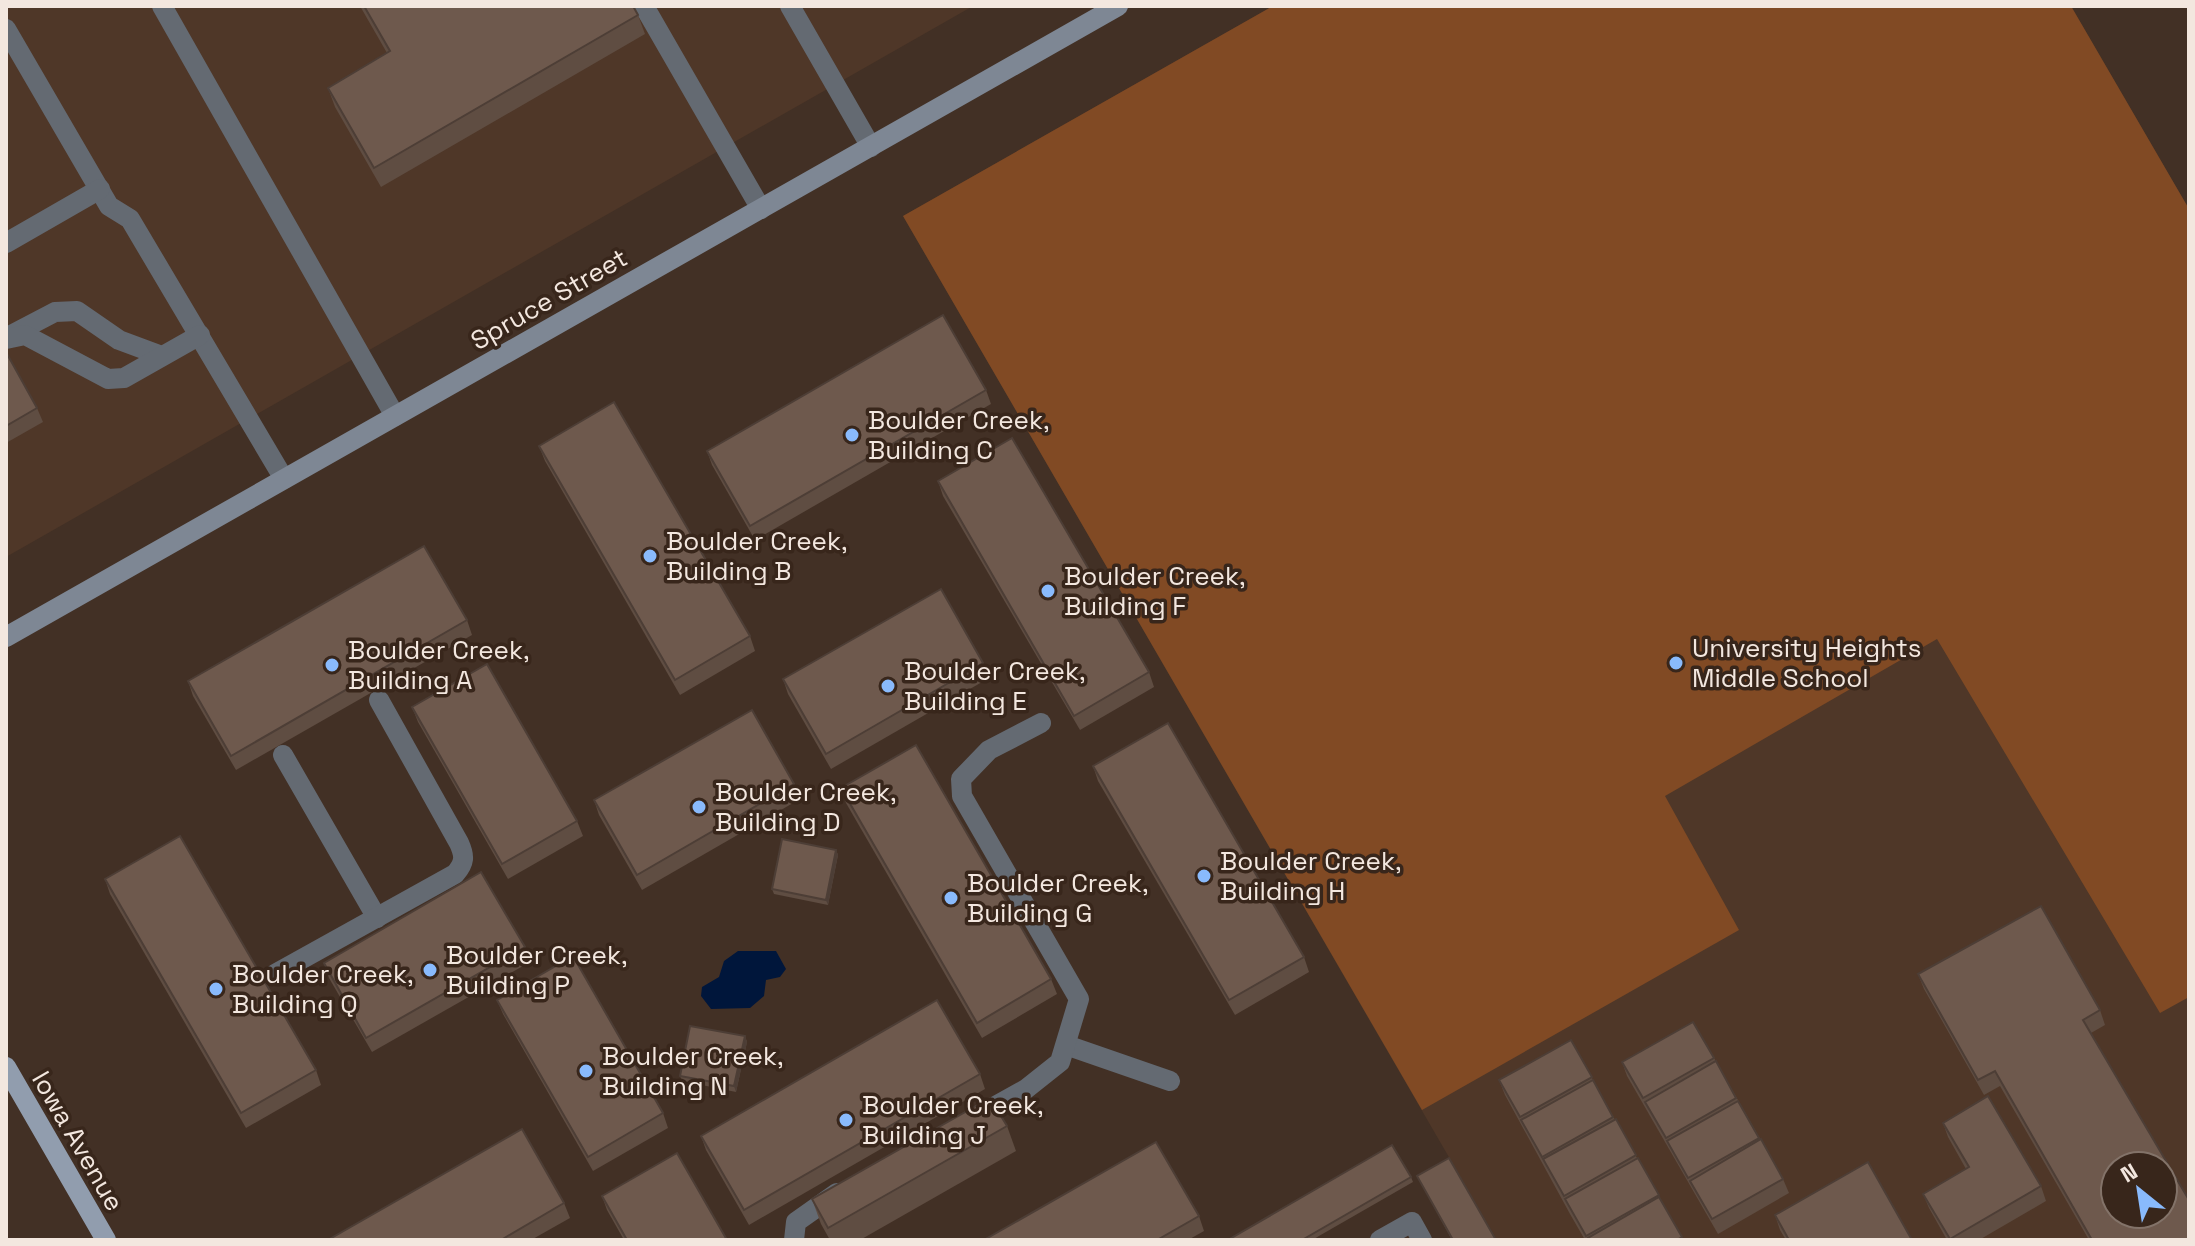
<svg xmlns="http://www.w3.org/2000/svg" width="2195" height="1246" font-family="'Space Grotesk',sans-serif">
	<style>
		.built { fill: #4f3728; fill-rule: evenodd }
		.green { fill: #814a24 }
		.water { fill: #00163b }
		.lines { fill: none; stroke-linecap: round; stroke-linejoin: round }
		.lane { stroke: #646a72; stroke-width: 20 }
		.secondary { stroke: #7e8794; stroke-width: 20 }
		.primary { stroke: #919dae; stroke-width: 20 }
		.wall { fill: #5f4d42 }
		.shaded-wall { fill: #4d3e36 }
		.building { fill: #6e594d; stroke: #4d3e36; stroke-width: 2; fill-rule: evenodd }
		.poi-dot { fill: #89bafc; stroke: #38261b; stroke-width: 3 }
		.labels { text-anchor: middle; stroke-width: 7; stroke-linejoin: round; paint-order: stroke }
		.street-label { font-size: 26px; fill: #f3e7df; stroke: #38261b }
		.poi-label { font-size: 26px; fill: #f3e7df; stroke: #38261b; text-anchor: start }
	</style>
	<rect width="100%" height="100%" fill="#423025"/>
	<g class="built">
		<polygon points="6,6 973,6 6,557"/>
		<path d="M1273 6H2071L2189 209V1240H1497L903 216ZM2115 1166H2163V1214H2115Z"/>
	</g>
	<polygon class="green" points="1273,6 2071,6 2189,209 2189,997 2160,1013 1937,639 1665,796 1739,930 1422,1110 903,216"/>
	<polygon class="water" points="738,951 776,951 786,969 780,977 766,980 764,996 750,1008 711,1009 701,996 702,987 719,977 724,961"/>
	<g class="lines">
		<g class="lane">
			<polyline points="162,6 395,416"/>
			<polyline points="644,6 761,209"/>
			<polyline points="790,6 871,147"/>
			<polyline points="6,29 109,206 130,219 284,479"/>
			<polyline points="6,243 100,189"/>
			<polyline points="11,335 55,312 77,311 119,340 162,356"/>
			<polyline points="6,339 25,335 108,379 124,378 200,335"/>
			<polyline points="283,755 377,918"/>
			<path d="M275 974 455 874C465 863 465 856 459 843L379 700"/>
			<polyline points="1066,1045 1170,1081"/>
			<polyline points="974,1118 1026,1089 1060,1062 1079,999 962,796 961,779 989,750 1041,723"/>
			<polyline points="794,1240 796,1222 837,1193"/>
			<polyline points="1380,1240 1412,1222 1422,1240"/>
		</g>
		<polyline class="secondary" points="6,637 1118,6"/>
		<polyline class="primary" points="6,1067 106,1240"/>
	</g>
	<g class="wall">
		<polygon points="360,6 633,6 638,15 645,34 381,187 335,107 328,88 387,53"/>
		<polygon points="6,352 37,408 43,422 6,443"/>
		<polygon points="986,390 991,404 755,540 712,465 707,451"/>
		<polygon points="539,446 750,636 755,651 680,695 545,461"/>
		<polygon points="938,481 1149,672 1154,687 1080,730 943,496"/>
		<polygon points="467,620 472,635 236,770 193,696 188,681"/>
		<polygon points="983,663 989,678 831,769 788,694 783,679"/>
		<polygon points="412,707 577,821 583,836 508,879 418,722"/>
		<polygon points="1093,766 1304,957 1309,972 1235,1015 1098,781"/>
		<polygon points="794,784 800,799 642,890 599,815 594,800"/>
		<polygon points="841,788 1051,979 1057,994 982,1038 846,803"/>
		<polygon points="836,850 838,855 828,905 774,894 772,889"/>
		<polygon points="105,879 316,1070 321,1085 246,1128 110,894"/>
		<polygon points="525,947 530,962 372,1052 329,978 324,963"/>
		<polygon points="1918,974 2100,1010 2105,1025 2091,1033 2189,1240 2089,1240 2000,1086 1984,1095 1924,989"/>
		<polygon points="497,1000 663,1113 668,1128 593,1171 503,1014"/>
		<polygon points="745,1036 747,1042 736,1092 682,1081 680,1076"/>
		<polygon points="1571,1040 1615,1120 1637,1158 1638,1158 1683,1240 1585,1240 1570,1214 1505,1095 1499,1080"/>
		<polygon points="1714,1058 1783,1179 1789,1193 1718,1234 1627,1076 1622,1062"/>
		<polygon points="980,1074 985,1089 749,1225 706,1150 701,1136"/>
		<polygon points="1943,1123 2041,1186 2046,1201 1979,1240 1947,1240 1929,1208 1923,1194 1966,1169 1948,1137"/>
		<polygon points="1007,1126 1016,1151 860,1240 830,1240 821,1224 812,1199"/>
		<polygon points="1417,1176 1496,1240 1452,1240"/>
		<polygon points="1411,1177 1413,1182 1312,1240 1228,1240"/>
		<polygon points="602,1196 727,1240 624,1240 607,1210"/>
		<polygon points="564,1203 570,1218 531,1240 328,1240"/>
		<polygon points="1775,1215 1912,1240 1786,1240 1780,1230"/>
		<polygon points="1199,1216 1204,1231 1188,1240 984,1240"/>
	</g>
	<g class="shaded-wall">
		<polygon points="836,850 838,855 828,905 826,900"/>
		<polygon points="745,1036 747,1042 736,1092 734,1086"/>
	</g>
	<g class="building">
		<polygon points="364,6 633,6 638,15 374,168 328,88 390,51"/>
		<polygon points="943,315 986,390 750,526 707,451"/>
		<polygon points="6,352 37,408 6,426"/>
		<polygon points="614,402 750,636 675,680 539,446"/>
		<polygon points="1012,438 1149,672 1074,716 938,481"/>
		<polygon points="424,546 467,620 231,756 188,681"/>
		<polygon points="941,589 983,663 826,754 783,679"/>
		<polygon points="487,664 577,821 502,864 412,707"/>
		<polygon points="752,710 794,784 637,875 594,800"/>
		<polygon points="1168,723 1304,957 1229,1000 1093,766"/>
		<polygon points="916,745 1051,979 977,1023 841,788"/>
		<polygon points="180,836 316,1070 241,1113 105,879"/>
		<polygon points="782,839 836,850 826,900 772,889"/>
		<polygon points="481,872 525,947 366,1038 324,963"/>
		<path d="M2041 906 2100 1010 2083 1020 2189 1200V1240H2092L1995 1071 1978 1080 1918 974ZM2115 1166H2163V1214H2115Z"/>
		<polygon points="573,956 663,1113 588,1157 497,1000"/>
		<polygon points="937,1000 980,1074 744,1210 701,1136"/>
		<polygon points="1693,1022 1714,1058 1643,1098 1622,1062"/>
		<polygon points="690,1026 745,1036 734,1086 680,1076"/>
		<polygon points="1571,1040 1592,1077 1520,1117 1499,1080"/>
		<polygon points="1716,1061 1736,1098 1666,1138 1645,1102"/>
		<polygon points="1593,1080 1613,1117 1542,1157 1521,1120"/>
		<polygon points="1988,1096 2041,1186 1950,1239 1923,1194 1969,1167 1943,1123"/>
		<polygon points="990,1098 1007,1126 828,1228 812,1199"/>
		<polygon points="1738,1101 1759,1138 1688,1178 1667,1141"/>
		<polygon points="1616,1119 1636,1155 1564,1196 1543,1159"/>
		<polygon points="522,1129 564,1203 501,1240 328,1240"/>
		<polygon points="1761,1139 1783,1179 1712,1219 1690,1181"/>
		<polygon points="1156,1142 1199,1216 1157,1240 984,1240"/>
		<polygon points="1392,1145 1411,1177 1302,1240 1228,1240"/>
		<polygon points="677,1153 727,1240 627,1240 602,1196"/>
		<polygon points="1449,1158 1496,1240 1453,1240 1417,1176"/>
		<polygon points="1638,1158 1659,1195 1586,1236 1565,1199"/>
		<polygon points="1868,1162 1912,1240 1789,1240 1775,1215"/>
		<polygon points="1659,1197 1682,1237 1677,1240 1589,1240 1588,1238"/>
	</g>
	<g class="poi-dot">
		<circle cx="852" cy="435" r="8"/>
		<circle cx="650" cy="556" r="8"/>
		<circle cx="1048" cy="591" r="8"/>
		<circle cx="1676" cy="663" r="8"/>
		<circle cx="332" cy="665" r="8"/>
		<circle cx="888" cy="686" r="8"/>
		<circle cx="699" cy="807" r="8"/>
		<circle cx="1204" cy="876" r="8"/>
		<circle cx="951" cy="898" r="8"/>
		<circle cx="430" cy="970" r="8"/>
		<circle cx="216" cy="989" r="8"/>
		<circle cx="586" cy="1071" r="8"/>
		<circle cx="846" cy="1120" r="8"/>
	</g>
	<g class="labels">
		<g class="street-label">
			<text transform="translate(549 299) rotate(-30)" y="9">Spruce Street</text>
			<text transform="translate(78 1141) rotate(60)" y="9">Iowa Avenue</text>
		</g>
		<g class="poi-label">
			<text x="868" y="429">Boulder Creek,<tspan x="868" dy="30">Building C</tspan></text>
			<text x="666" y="550">Boulder Creek,<tspan x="666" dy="30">Building B</tspan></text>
			<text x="1064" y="585">Boulder Creek,<tspan x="1064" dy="30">Building F</tspan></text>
			<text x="1692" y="657">University Heights<tspan x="1692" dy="30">Middle School</tspan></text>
			<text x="348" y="659">Boulder Creek,<tspan x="348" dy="30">Building A</tspan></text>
			<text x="904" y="680">Boulder Creek,<tspan x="904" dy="30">Building E</tspan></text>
			<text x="715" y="801">Boulder Creek,<tspan x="715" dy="30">Building D</tspan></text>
			<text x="1220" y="870">Boulder Creek,<tspan x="1220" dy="30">Building H</tspan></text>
			<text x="967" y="892">Boulder Creek,<tspan x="967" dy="30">Building G</tspan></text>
			<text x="446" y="964">Boulder Creek,<tspan x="446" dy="30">Building P</tspan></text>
			<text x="232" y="983">Boulder Creek,<tspan x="232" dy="30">Building Q</tspan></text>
			<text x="602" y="1065">Boulder Creek,<tspan x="602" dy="30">Building N</tspan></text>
			<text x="862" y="1114">Boulder Creek,<tspan x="862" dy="30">Building J</tspan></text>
		</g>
	</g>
	<rect width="2195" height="1246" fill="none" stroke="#f3e7df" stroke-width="16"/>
	<g transform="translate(2139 1190) rotate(330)"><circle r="38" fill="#38261b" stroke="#837369" stroke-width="2"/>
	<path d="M0-6L14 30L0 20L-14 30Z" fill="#89bafc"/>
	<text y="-12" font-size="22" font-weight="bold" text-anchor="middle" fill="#f3e7df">N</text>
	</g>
</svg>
